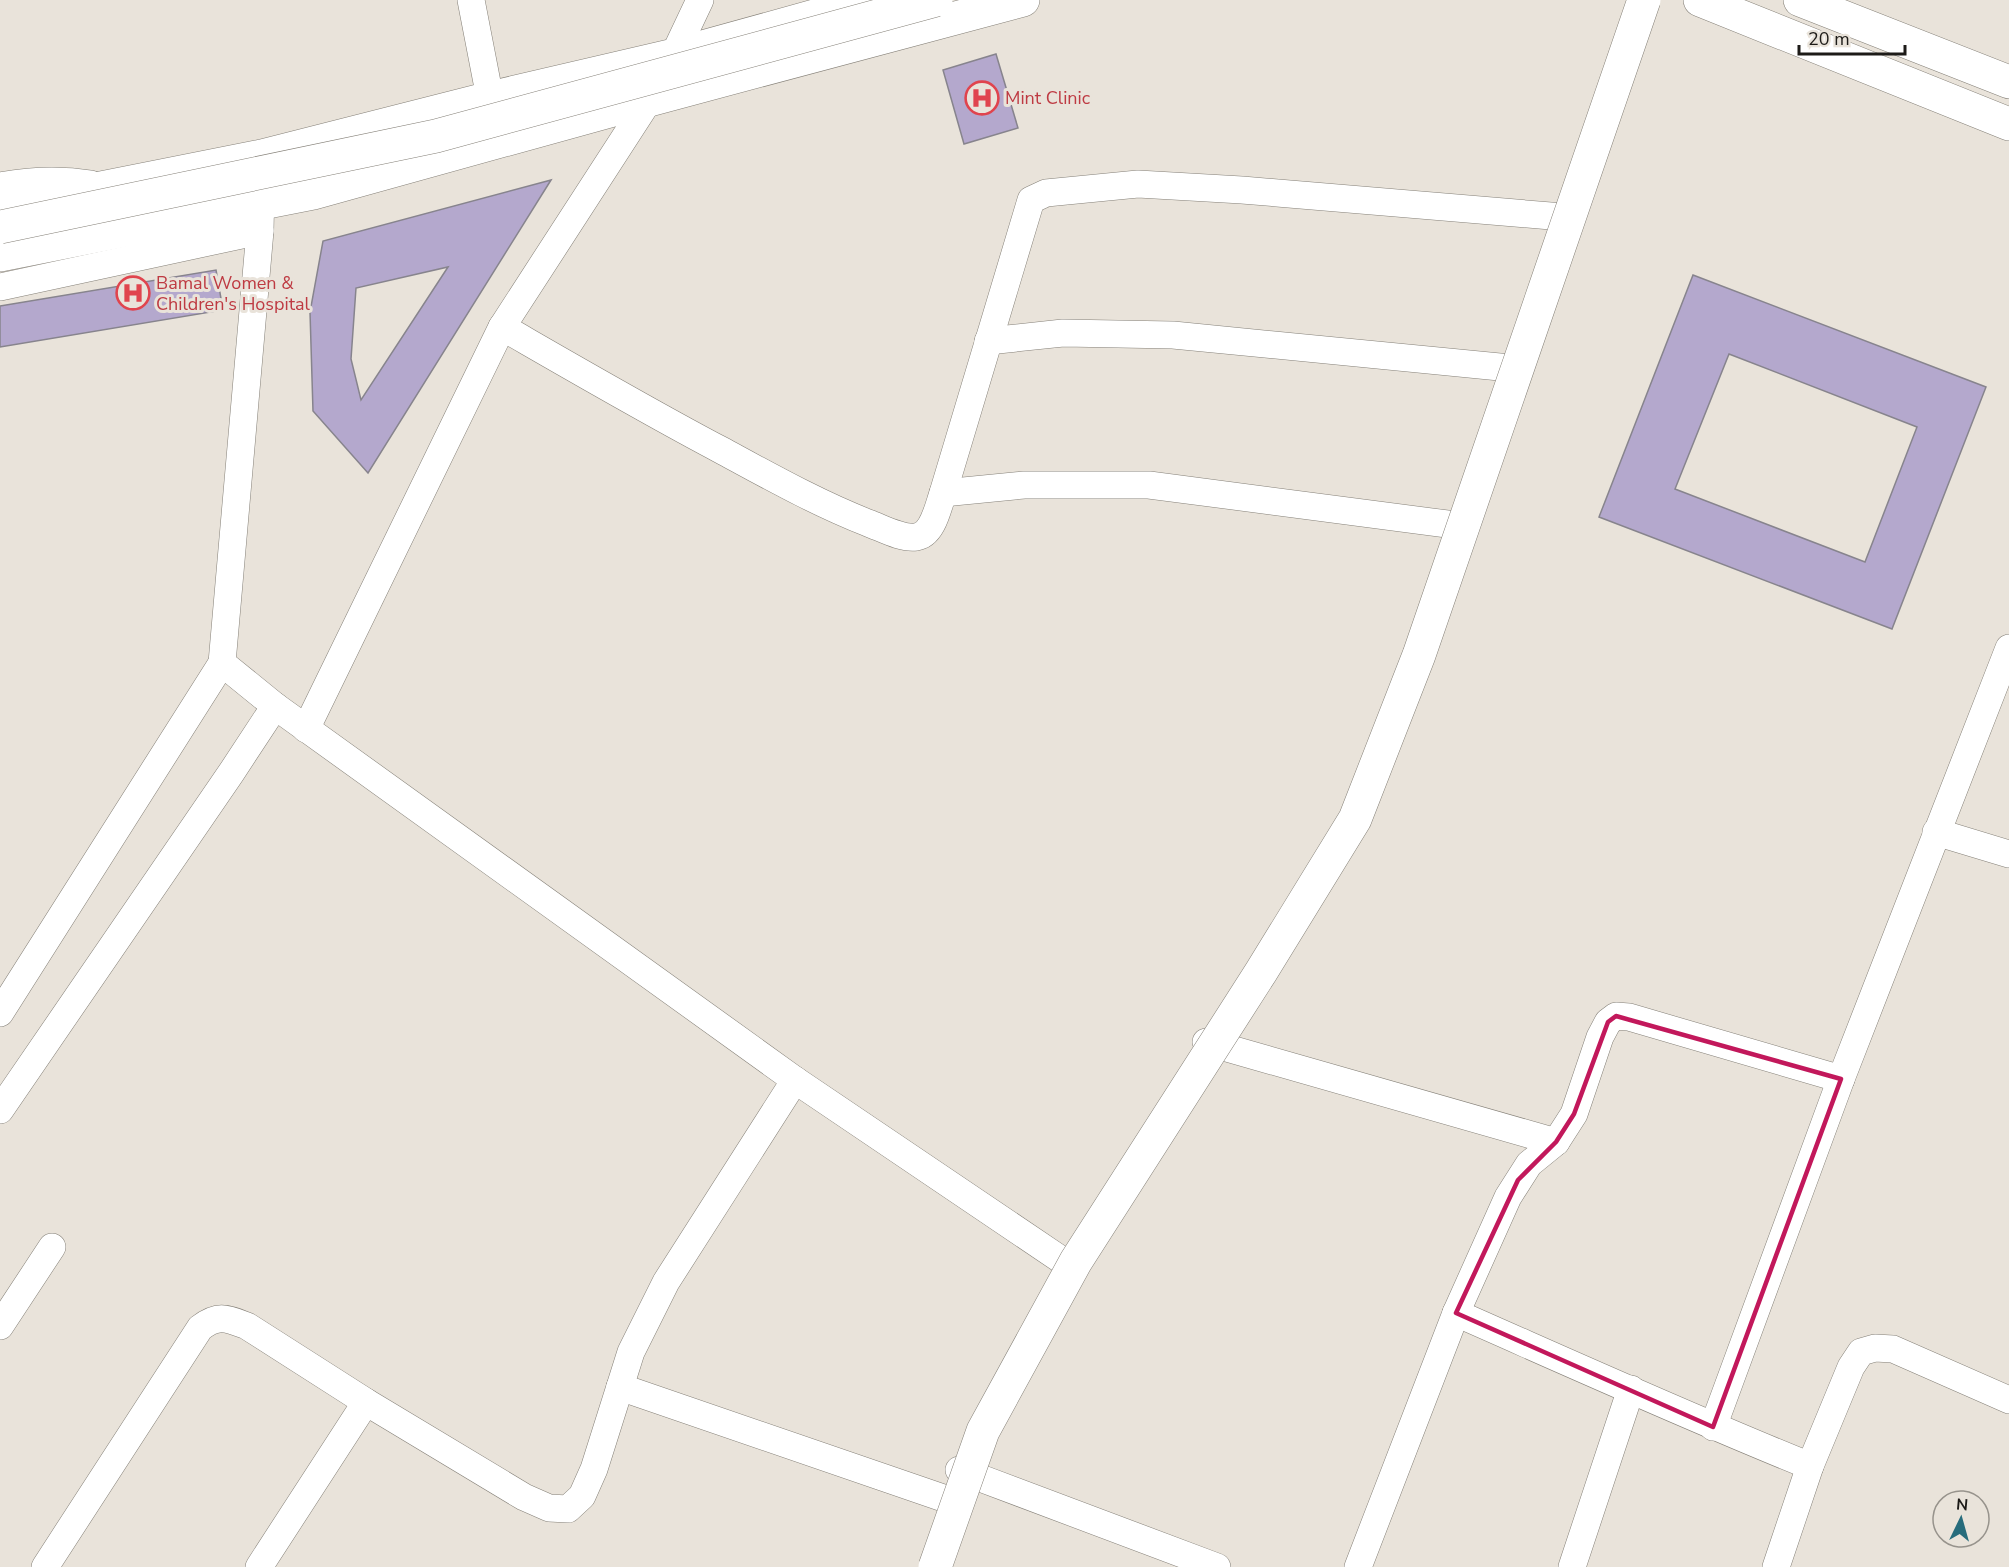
<svg xmlns="http://www.w3.org/2000/svg" width="2009" height="1567" font-family="'Nunito Sans',sans-serif">
	<style>
		.building { fill: #b4a8cd; stroke: #87848d; stroke-width: 1.5; fill-rule: evenodd }
		.lines { fill: none; stroke-linecap: round; stroke-linejoin: round }
		.minor-casing { stroke: #858078; stroke-width: 28 }
		.trunk-casing { stroke: #858078; stroke-width: 34 }
		.minor { stroke: #fff; stroke-width: 27 }
		.trunk { stroke: #fff; stroke-width: 33 }
		.tertiary-bridge-casing { stroke: #858078; stroke-width: 34; stroke-linecap: butt }
		.primary-bridge-casing { stroke: #858078; stroke-width: 34; stroke-linecap: butt }
		.tertiary-bridge { stroke: #fff; stroke-width: 33 }
		.primary-bridge { stroke: #fff; stroke-width: 33 }
		.marked { fill: none; stroke: #c2185b; stroke-width: 4.5; stroke-linejoin: round }
		.labels { text-anchor: middle; stroke-width: 6; stroke-linejoin: round; paint-order: stroke }
		.health-label { font-size: 18px; fill: #be3a42; stroke: #e9e3da; text-anchor: start }
	</style>
	<rect width="100%" height="100%" fill="#e9e3da"/>
	<g class="building">
		<polygon points="996,54 1018,128 964,144 943,70"/>
		<path d="M551 180 368 473 313 411 310 312 323 241ZM448 267 361 400 351 359 356 288Z"/>
		<polygon points="216,270 223,310 0,347 0,306"/>
		<path d="M1693 275 1986 387 1892 629 1599 517ZM1729 354 1917 427 1865 562 1675 489Z"/>
	</g>
	<g class="lines">
		<defs>
			<g id="minor">
				<polyline points="471,0 490,98"/>
				<polyline points="261,184 260,231 222,663 275,706 795,1080 1063,1261"/>
				<path d="M0 186C31 180 60 179 91 184"/>
				<polyline points="0,287 260,231"/>
				<path d="M502 327C575 369 647 411 721 450 769 476 817 503 868 523 882 528 901 539 916 537 933 535 938 507 943 493L1031 200 1046 193 1138 184 1242 190 1563 217"/>
				<polyline points="988,341 1063,333 1173,335 1510,368"/>
				<polyline points="943,493 1024,485 1149,485 1455,525"/>
				<polyline points="306,729 502,327 649,100 674,55 700,0"/>
				<polyline points="1936,832 2009,854"/>
				<polyline points="0,1013 222,663"/>
				<polyline points="1206,1042 1556,1142"/>
				<polyline points="0,1110 231,773 275,706"/>
				<path d="M1456 1313C1574 1365 1691 1418 1810 1466"/>
				<polyline points="0,1326 52,1247"/>
				<polyline points="620,1387 949,1500"/>
				<polyline points="1713,1427 1841,1079 2009,648"/>
				<polyline points="959,1470 1217,1567"/>
				<path d="M45 1567 200 1328C218 1314 226 1318 247 1326L366 1402 524 1497 549 1508 568 1509 582 1496 594 1469 631 1352 666 1282 795 1080"/>
				<polyline points="259,1567 366,1402"/>
				<polyline points="1358,1567 1456,1313 1508,1197 1529,1164 1556,1142 1574,1114 1600,1037 1608,1022 1616,1016 1629,1017 1841,1079"/>
				<polyline points="1572,1567 1631,1389"/>
				<polyline points="1776,1567 1810,1466 1851,1367 1861,1352 1875,1348 1893,1349 2009,1400"/>
			</g>
			<g id="trunk">
				<polyline points="1700,0 2009,124"/>
				<polyline points="1800,0 2009,82"/>
				<polyline points="0,208 262,156 490,98 674,55 872,0"/>
				<polyline points="0,255 313,193 649,100 1023,0"/>
			</g>
		</defs>
		<use href="#minor" class="minor-casing"/>
		<use href="#trunk" class="trunk-casing"/>
		<use href="#minor" class="minor"/>
		<use href="#trunk" class="trunk"/>
		<defs>
			<polyline id="tertiary-bridge" points="935,1567 983,1431 1076,1261 1261,972 1355,819 1419,655 1644,0"/>
			<polyline id="primary-bridge" points="0,227 436,136 936,0"/>
		</defs>
		<use href="#tertiary-bridge" class="tertiary-bridge-casing"/>
		<use href="#primary-bridge" class="primary-bridge-casing"/>
		<use href="#tertiary-bridge" class="tertiary-bridge"/>
		<use href="#primary-bridge" class="primary-bridge"/>
	</g>
	<path class="marked" d="M1616 1016 1841 1079 1713 1427 1456 1313 1518 1180 1556 1142 1574 1114 1608 1022Z"/>
	<defs>
		<symbol id="hospital-ring" viewBox="-11 -11 22 22"><circle r="9.5" fill="#e9e3da" stroke="#e0444e" stroke-width="1.5"/><path d="M-5-5h3v3.5h4V-5h3V5h-3V1.5h-4V5h-3Z" fill="#e0444e"/></symbol>
	</defs>
	<g fill-rule="evenodd">
		<use href="#hospital-ring" x="963" y="79" width="38" height="38"/>
		<use href="#hospital-ring" x="114" y="274" width="38" height="38"/>
	</g>
	<g class="labels">
		<g class="health-label">
			<text x="1005" y="104">Mint Clinic</text>
			<text x="156" y="289">Bamal Women &amp;<tspan x="156" dy="21">Children's Hospital</tspan></text>
		</g>
	</g>
	<g transform="translate(1961 1519) rotate(5)"><circle r="28" fill="#e9e3da" stroke="#97938c" stroke-width="1.5"/>
	<path d="M0-4.5L10 22L0 15L-10 22Z" fill="#276c7c"/>
	<text y="-9" font-size="16" font-weight="bold" text-anchor="middle" fill="#1d1b18">N</text>
	</g>
	<path d="M1799 45v9h106v-9" fill="none" stroke="#1d1b18" stroke-width="3"/>
	<text x="1808" y="45" font-size="18" fill="#1d1b18" stroke="#e9e3da" stroke-width="4.5" paint-order="stroke">20 m</text>
</svg>
